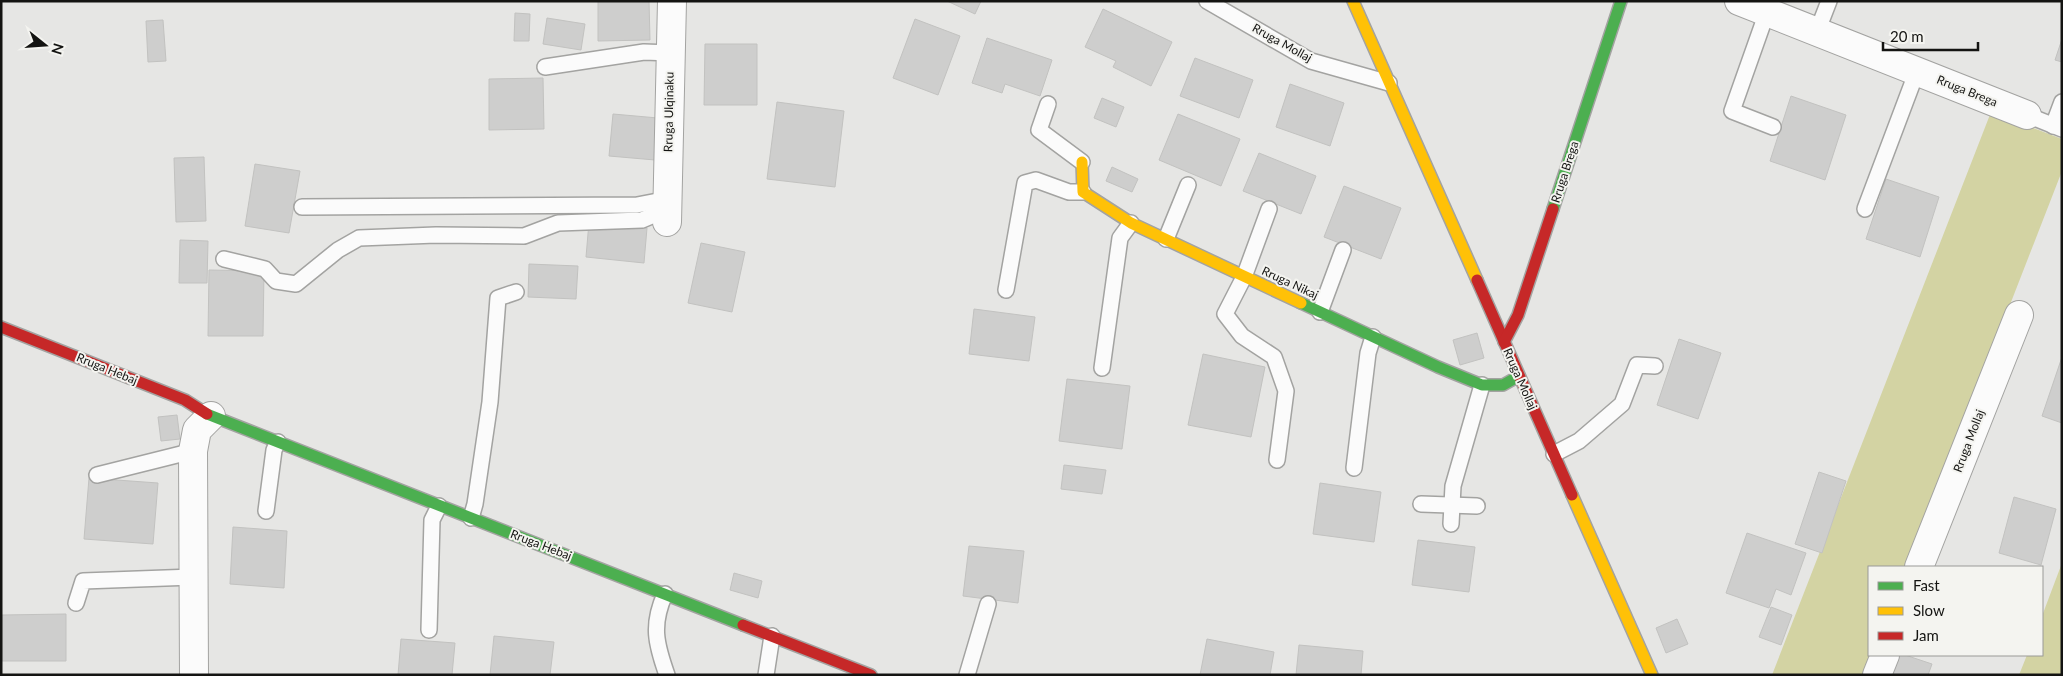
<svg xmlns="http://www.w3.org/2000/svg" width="2063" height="676" font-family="Lato,sans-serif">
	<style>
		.green { fill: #d3d3a3 }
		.building { fill: #cececd; stroke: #c2c2c0 }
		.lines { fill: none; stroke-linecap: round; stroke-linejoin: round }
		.lane-casing { stroke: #a3a3a1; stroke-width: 18 }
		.street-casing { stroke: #a3a3a1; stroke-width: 30 }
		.fast-casing { stroke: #a3a3a1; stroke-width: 14 }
		.slow-casing { stroke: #a3a3a1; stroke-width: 14 }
		.jam-casing { stroke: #a3a3a1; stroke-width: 14 }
		.lane { stroke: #fbfbfb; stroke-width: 15 }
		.street { stroke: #fbfbfb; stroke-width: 28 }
		.fast { stroke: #4caf50; stroke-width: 11 }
		.slow { stroke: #ffc107; stroke-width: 11 }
		.jam { stroke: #c62828; stroke-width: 11 }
		.labels { text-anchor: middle; stroke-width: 4; stroke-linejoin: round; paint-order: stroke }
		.street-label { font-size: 12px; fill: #141412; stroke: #f4f4f0 }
	</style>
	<rect width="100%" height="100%" fill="#e6e6e4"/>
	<g class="green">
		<polygon points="1991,112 2062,139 2062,171 1908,567 1869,567 1869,655 1874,655 1866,675 1772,675"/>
		<polygon points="2062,563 2062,675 2019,675 2027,655 2042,655 2042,616"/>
	</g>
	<g class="building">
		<polygon points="598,1 649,1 650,40 598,41"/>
		<polygon points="947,1 981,1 975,14"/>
		<polygon points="1103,9 1172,42 1151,86 1113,67 1116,61 1085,47"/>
		<polygon points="515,13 530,14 529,41 514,41"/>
		<polygon points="547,18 585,24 581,50 543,44"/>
		<polygon points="915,19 960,36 938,95 893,78"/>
		<polygon points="163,20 166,61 148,62 146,21"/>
		<polygon points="987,38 1052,60 1040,96 1005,84 1002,93 972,83"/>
		<polygon points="2062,39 2062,62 2055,60"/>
		<polygon points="705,44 757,44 757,105 704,105"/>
		<polygon points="1195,58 1253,80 1239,118 1180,96"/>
		<polygon points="543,78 544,129 489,130 489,79"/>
		<polygon points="1290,84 1344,103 1330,146 1276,127"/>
		<polygon points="1791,96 1846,115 1825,180 1770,161"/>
		<polygon points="1102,98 1124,107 1116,127 1094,118"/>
		<polygon points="777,102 844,111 835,187 767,179"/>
		<polygon points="613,114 658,118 655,160 609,156"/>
		<polygon points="1178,114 1240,139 1221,186 1159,160"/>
		<polygon points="1259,153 1316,176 1301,214 1243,191"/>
		<polygon points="204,157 206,221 176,222 174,158"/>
		<polygon points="255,164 300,171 289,233 245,226"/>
		<polygon points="1112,167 1138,179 1132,192 1106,181"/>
		<polygon points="1886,179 1939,197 1920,257 1866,239"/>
		<polygon points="1344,186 1401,208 1381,259 1324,237"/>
		<polygon points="589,222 647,228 644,263 586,257"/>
		<polygon points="180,240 208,241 207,283 179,283"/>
		<polygon points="701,243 745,252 732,312 688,303"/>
		<polygon points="529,264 578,266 576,299 528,297"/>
		<polygon points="209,270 264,271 263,336 208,336"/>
		<polygon points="974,309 1035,317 1029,361 969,354"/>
		<polygon points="1477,333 1484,358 1460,365 1453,340"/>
		<polygon points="1679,339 1721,353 1698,419 1657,405"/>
		<polygon points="1203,354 1265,367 1251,437 1188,425"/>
		<polygon points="2062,357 2062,423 2042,416"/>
		<polygon points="1067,379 1130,386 1122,449 1059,441"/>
		<polygon points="177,415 180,439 161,441 158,417"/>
		<polygon points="1064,465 1106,470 1102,494 1061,489"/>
		<polygon points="1819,472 1846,481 1822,553 1795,544"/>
		<polygon points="89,478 158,483 153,544 84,539"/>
		<polygon points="1320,483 1381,492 1374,542 1313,534"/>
		<polygon points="2014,497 2056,509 2041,565 1999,553"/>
		<polygon points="233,527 287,531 284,588 230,584"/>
		<polygon points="1747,533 1806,553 1791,595 1776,589 1769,608 1726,593"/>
		<polygon points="1418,540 1475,547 1469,592 1412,585"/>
		<polygon points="969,546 1024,551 1018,603 963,596"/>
		<polygon points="734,573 762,581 758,598 730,590"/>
		<polygon points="1771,607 1792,615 1781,645 1759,637"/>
		<polygon points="66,614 66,661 2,661 2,615"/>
		<polygon points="1677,619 1688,644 1666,653 1656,628"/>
		<polygon points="494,636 554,642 550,675 490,675"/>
		<polygon points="401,639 455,643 452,675 398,675"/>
		<polygon points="1207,639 1274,652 1270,675 1200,675"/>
		<polygon points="1299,645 1363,651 1361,675 1296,675"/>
		<polygon points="1895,655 1905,655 1932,664 1928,675 1888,675"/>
	</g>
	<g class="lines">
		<defs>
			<g id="lane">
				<polyline points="1207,1 1311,61 1389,83"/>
				<polyline points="1767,12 1732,111 1773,127"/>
				<polyline points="1817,32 1829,1"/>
				<polyline points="545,67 644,52 671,53"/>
				<polyline points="1048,104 1039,130 1082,162"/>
				<polyline points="2027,115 2062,129"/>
				<polyline points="2053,126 2062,102"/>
				<polyline points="302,207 637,205 668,199"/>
				<polyline points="1269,209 1244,277 1225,314 1242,336 1274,357 1286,391 1277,460"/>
				<polyline points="1865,209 1917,71"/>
				<polyline points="1166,239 1188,185"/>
				<polyline points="224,259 265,269 276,281 296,284 338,250 359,238 436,235 524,236 558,223 642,220 668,209"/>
				<polyline points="1006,290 1025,183 1036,180 1069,192 1083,192"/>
				<polyline points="1320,312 1343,250"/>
				<polyline points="1102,368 1120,238 1131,223"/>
				<polyline points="1554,454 1579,441 1622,404 1637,365 1655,366"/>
				<polyline points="1354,468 1368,353 1373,337"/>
				<polyline points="97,475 193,451"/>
				<polyline points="1421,504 1477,506"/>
				<polyline points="266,511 274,450 278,442"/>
				<polyline points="471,518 475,504 490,402 498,298 516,292"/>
				<polyline points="1451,524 1453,486 1482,385"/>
				<path d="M665 594C651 625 656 644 667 675"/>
				<polyline points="76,603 83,581 193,577"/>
				<polyline points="429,630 432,520 439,506"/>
				<polyline points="766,675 772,636"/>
				<polyline points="967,675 988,604"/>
			</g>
			<g id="street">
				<polyline points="1739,1 2027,115"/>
				<polyline points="667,222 672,1"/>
				<polyline points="1919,567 2019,315"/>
				<polyline points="194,675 193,451 197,430 211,416"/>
				<polyline points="1877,675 1885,655"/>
			</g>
			<g id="fast">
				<polyline points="1553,209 1621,1"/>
				<polyline points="1301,303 1438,367 1482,385 1503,385 1519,376"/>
				<polyline points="207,414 743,625"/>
			</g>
			<g id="slow">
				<polyline points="1353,1 1477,280"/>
				<polyline points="1082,162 1083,192 1131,223 1301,303"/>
				<polyline points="1572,495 1652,675"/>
			</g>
			<g id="jam">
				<polyline points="1477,280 1572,495"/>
				<polyline points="1,327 185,400 207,414"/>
				<polyline points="1504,342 1518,315 1553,209"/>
				<polyline points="743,625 871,675"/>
			</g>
		</defs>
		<use href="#lane" class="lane-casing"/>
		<use href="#street" class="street-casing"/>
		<use href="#fast" class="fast-casing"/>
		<use href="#slow" class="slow-casing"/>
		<use href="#jam" class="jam-casing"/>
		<use href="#lane" class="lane"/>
		<use href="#street" class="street"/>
		<use href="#fast" class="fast"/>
		<use href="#slow" class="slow"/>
		<use href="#jam" class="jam"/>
	</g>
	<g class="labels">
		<g class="street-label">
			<text transform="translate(1282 43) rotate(29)" y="4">Rruga Mollaj</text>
			<text transform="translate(1967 91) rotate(22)" y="4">Rruga Brega</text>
			<text transform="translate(669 112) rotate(-89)" y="4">Rruga Ulqinaku</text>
			<text transform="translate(1565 172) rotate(-72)" y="4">Rruga Brega</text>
			<text transform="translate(1290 283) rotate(25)" y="4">Rruga Nikaj</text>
			<text transform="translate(107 369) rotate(22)" y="4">Rruga Hebaj</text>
			<text transform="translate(1520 379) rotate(66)" y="4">Rruga Mollaj</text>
			<text transform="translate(1969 441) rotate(-69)" y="4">Rruga Mollaj</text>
			<text transform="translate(541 545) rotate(21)" y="4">Rruga Hebaj</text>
		</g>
	</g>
	<rect width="2063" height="676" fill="none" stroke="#141412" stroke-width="5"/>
	<rect x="1868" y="566" width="175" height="90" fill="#f4f4f0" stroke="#9a9a97"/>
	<rect x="1878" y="582" width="25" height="8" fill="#4caf50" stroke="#9a9a97"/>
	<text x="1913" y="591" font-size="15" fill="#141412">Fast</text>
	<rect x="1878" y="607" width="25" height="8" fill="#ffc107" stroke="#9a9a97"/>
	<text x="1913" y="616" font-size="15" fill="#141412">Slow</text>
	<rect x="1878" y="632" width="25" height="8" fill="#c62828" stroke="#9a9a97"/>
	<text x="1913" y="641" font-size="15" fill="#141412">Jam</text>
	<g transform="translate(45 45) rotate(107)" stroke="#f4f4f0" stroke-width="4" paint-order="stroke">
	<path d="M0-4L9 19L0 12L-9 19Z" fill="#141412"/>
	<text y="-8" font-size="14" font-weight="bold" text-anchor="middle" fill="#141412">N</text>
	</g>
	<path d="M1883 42v8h95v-8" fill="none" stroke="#141412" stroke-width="2.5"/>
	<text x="1890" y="42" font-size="15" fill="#141412" stroke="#f4f4f0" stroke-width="4" paint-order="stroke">20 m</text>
</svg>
